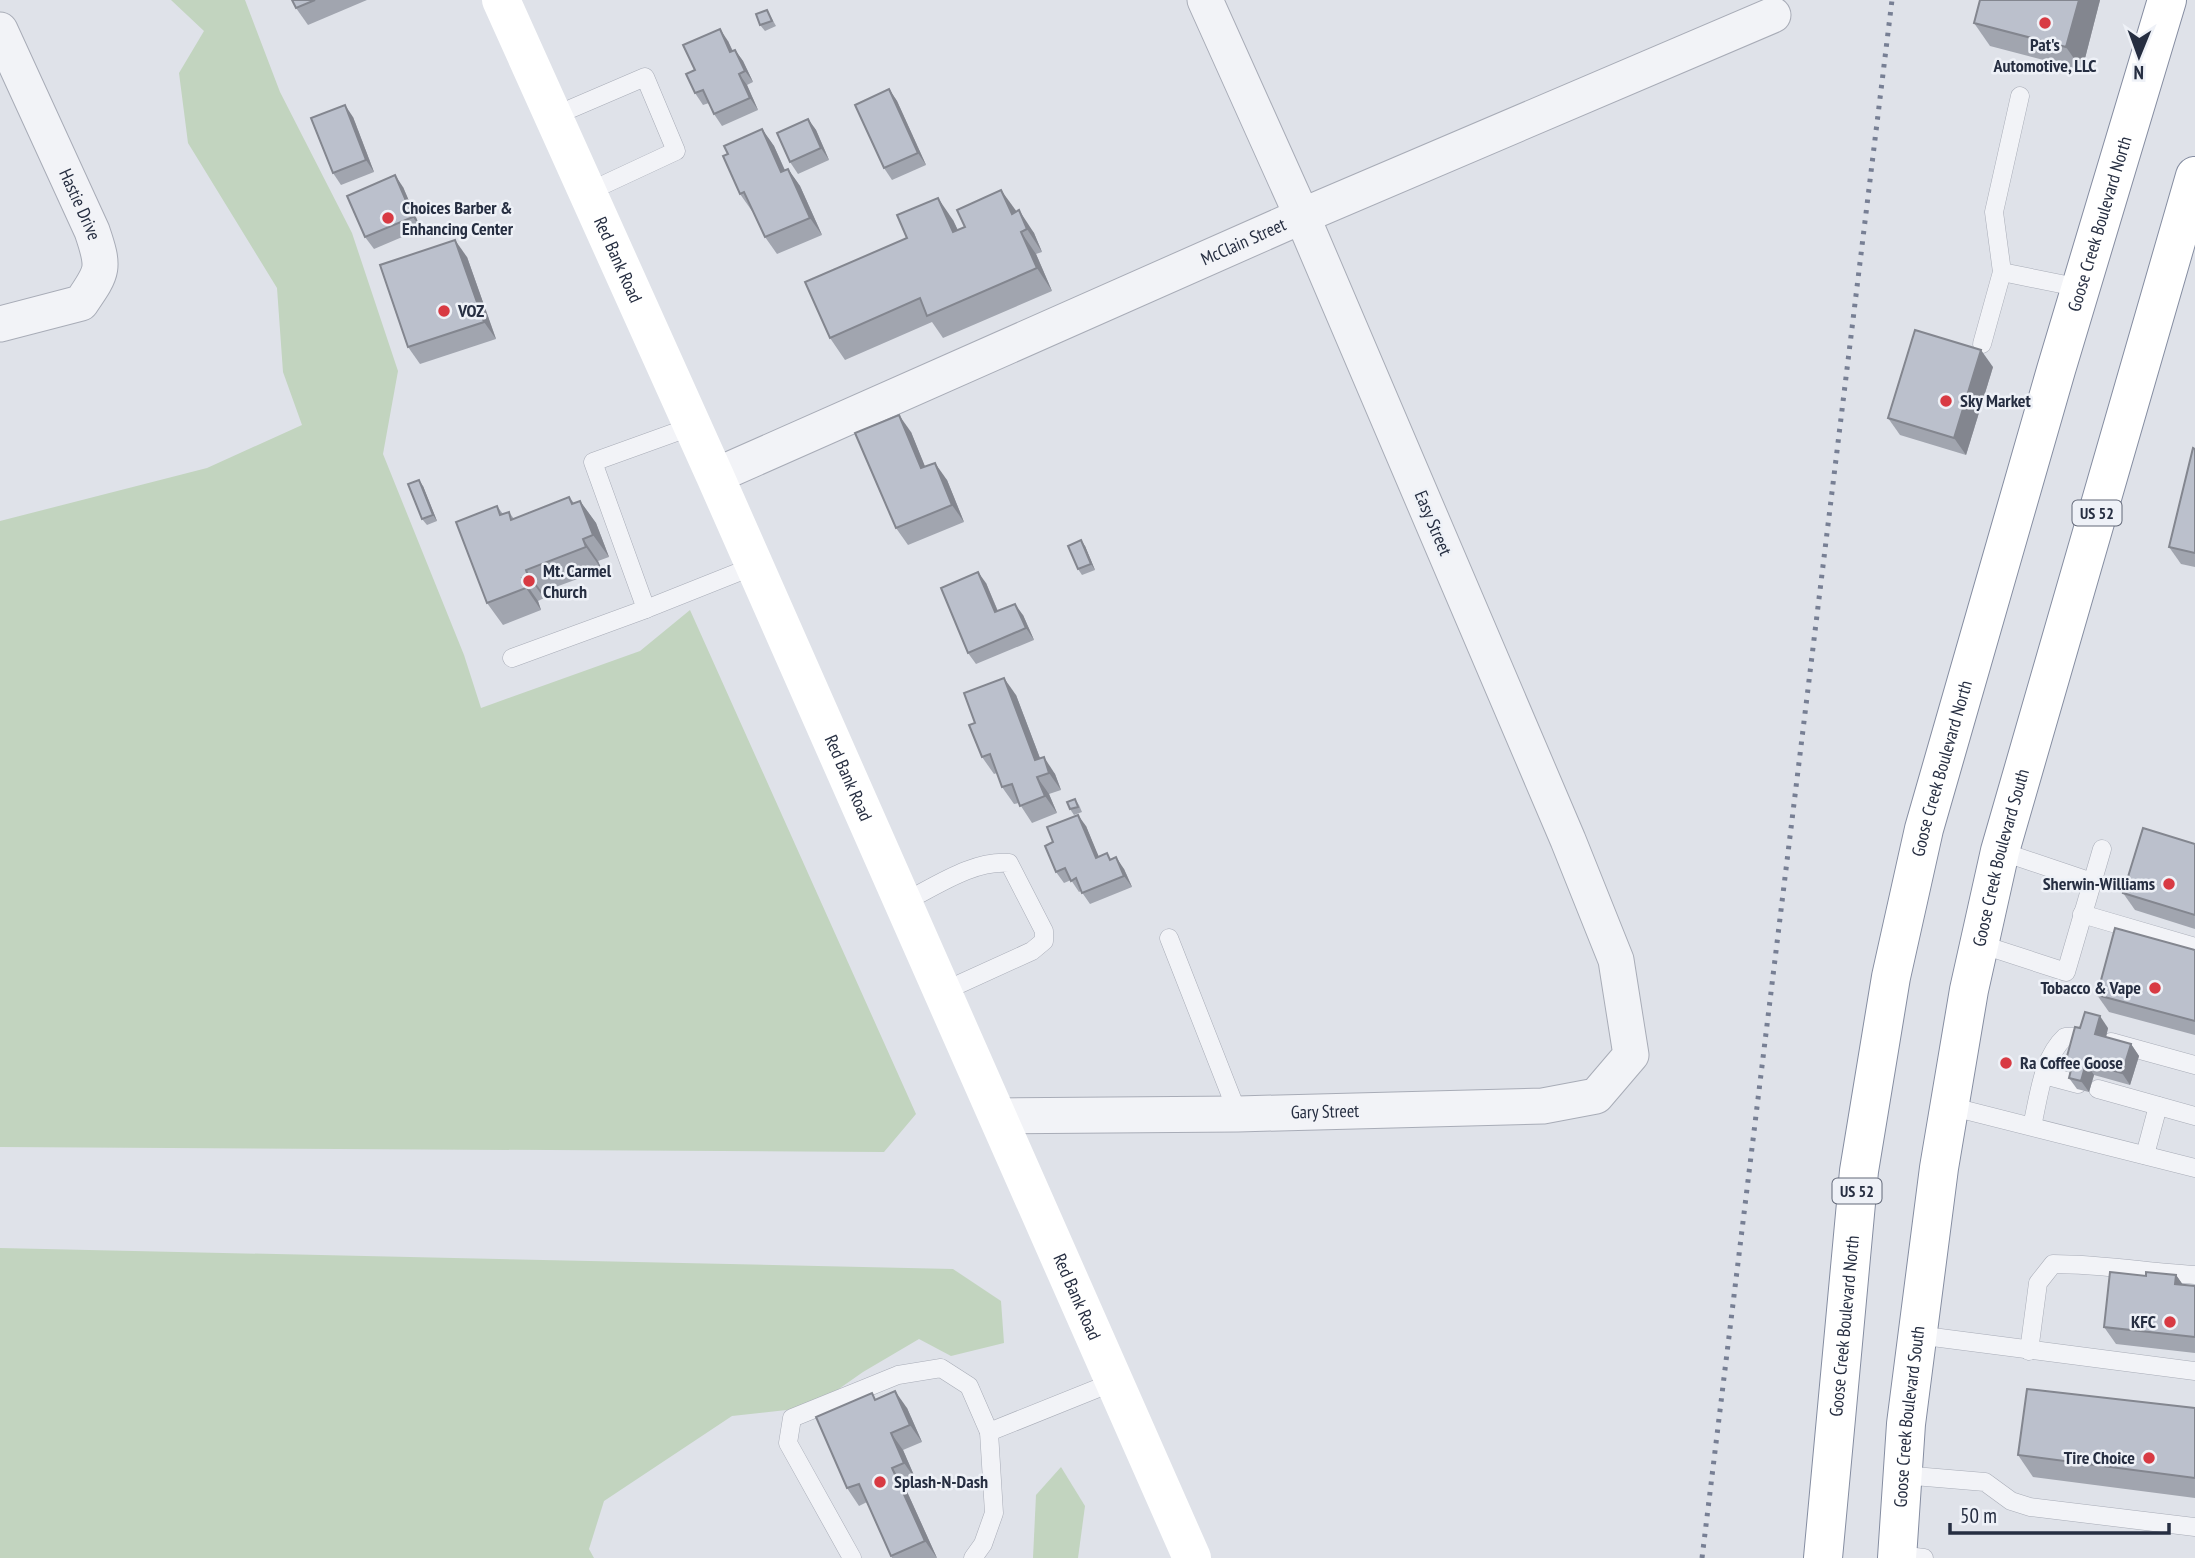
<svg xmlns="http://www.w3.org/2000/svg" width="2195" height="1558" font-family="'PT Sans Narrow',sans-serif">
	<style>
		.green { fill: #c2d4bf }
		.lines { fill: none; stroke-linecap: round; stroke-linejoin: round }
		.service-casing { stroke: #a8acb7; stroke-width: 19 }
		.minor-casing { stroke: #a8acb7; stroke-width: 37 }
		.trunk-casing { stroke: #858da1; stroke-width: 40 }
		.service { stroke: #f2f3f7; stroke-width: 18 }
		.minor { stroke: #f2f3f7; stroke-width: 35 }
		.secondary { stroke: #fff; stroke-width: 38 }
		.trunk { stroke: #fff; stroke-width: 38 }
		.rail { stroke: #777f94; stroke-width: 5; stroke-dasharray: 3.5 7; stroke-linecap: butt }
		.wall { fill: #a1a5af }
		.shaded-wall { fill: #83868f }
		.building { fill: #bbc0cc; stroke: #83868f; stroke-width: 2 }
		.poi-dot { fill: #d83a43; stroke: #eef1f7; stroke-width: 2.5 }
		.labels { text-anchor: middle; stroke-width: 5; stroke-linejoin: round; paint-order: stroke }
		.shield { fill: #eef1f7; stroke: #626878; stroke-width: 2 }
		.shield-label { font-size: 16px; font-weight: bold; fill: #262e41 }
		.poi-label { font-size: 18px; font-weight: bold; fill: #262e41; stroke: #eef1f7; text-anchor: start }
		.street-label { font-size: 18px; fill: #262e41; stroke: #eef1f7 }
	</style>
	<rect width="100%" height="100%" fill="#dfe2e9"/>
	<g class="green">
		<polygon points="171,0 245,0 280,92 352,233 398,371 383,454 464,655 481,708 640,651 690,610 916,1114 884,1152 0,1147 0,521 207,468 302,425 283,372 277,288 188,143 179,73 204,31"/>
		<polygon points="0,1248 953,1269 1001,1301 1004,1343 951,1356 919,1339 863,1372 813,1407 732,1416 604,1501 589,1549 594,1558 0,1558"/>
		<polygon points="1061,1467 1085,1506 1078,1558 1033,1558 1036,1495"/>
	</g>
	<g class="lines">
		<defs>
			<g id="service">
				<polyline points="2020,96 1994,212 2002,272 2081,288"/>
				<polyline points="554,116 645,77 676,151 588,192"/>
				<polyline points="1982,344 2002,272"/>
				<polyline points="646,609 754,566"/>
				<polyline points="512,658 646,609 593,462 693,426"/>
				<polyline points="2000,851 2092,882"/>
				<path d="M902 903C935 887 972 860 1009 863L1044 931V941L1032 951 942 992"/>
				<polyline points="2082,914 2195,947"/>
				<polyline points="1169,938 1238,1114"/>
				<polyline points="1980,944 2066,972 2102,849"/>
				<polyline points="2111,1042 2195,1065"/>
				<polyline points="2044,1075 2078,1084"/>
				<polyline points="2098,1089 2195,1116"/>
				<polyline points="1949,1106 2195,1168"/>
				<path d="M2032 1126C2039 1097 2042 1058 2065 1037L2089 1036"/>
				<polyline points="2145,1155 2158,1106"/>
				<polyline points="1917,1335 2195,1371"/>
				<path d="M2029 1351 2038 1283 2053 1264C2100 1264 2148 1272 2195 1275"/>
				<polyline points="989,1432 1116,1381"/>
				<polyline points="1902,1475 1985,1482 2011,1501 2030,1507 2195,1527"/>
				<polyline points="1898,1555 1924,1558"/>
				<polyline points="852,1558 788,1443 792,1418 898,1375 941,1368 969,1386 989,1432 994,1513 983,1544 973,1558"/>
			</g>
			<g id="minor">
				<path id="s1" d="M0 30 92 231C105 269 103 271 81 303L0 324"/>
				<path id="s2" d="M715 476 1302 216 1773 15"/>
				<path id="s3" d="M998 1116 1238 1114 1543 1106 1596 1096 1631 1055 1616 960 1568 840 1302 216 1205 0"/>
			</g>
			<g id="trunk">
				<path id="s5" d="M1823 1558 1859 1171 1891 977 1924 829 2056 370 2167 0"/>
				<path id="s6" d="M1897 1558 1906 1424 1939 1168 1969 990 2000 851 2195 176"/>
			</g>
		</defs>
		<use href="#service" class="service-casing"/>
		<use href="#minor" class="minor-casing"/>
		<use href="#trunk" class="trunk-casing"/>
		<use href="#service" class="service"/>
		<use href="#minor" class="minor"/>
		<path class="secondary" id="s4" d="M501 0 715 476 1192 1558"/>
		<use href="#trunk" class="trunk"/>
		<polyline class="rail" points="1702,1558 1892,0"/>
	</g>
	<g class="wall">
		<polygon points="292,0 367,0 308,25 296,8"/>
		<polygon points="1980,0 2100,0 2082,70 1990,46 1974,23"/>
		<polygon points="767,10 776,26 765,31 760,25"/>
		<polygon points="728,41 733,51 735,50 743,61 753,82 747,85 758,110 722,126 714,114 709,103 703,105 695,93 695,70"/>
		<polygon points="889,89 897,101 926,165 892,180 884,168"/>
		<polygon points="353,117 374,172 341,185 333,173"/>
		<polygon points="808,119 816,130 829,160 798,174 790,162"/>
		<polygon points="762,129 774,146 785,170 788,169 800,186 822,235 777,254 765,237 752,210 752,211 740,194 728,154"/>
		<polygon points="403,187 421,229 374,249 365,237"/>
		<polygon points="1016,211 1034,233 1042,252 1036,254 1052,291 943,338 932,322 845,360 830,338 953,220 958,230"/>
		<polygon points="467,257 496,339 420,364 408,347"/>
		<polygon points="1993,367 1966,455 1900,435 1888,418"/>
		<polygon points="911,432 925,467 947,480 964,522 908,545 896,528"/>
		<polygon points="2195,449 2195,567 2181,564 2169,547"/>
		<polygon points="423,486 437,521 427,525 422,519"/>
		<polygon points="569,497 574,503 580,501 596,523 609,557 598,561 602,570 542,592 544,598 538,601 541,610 503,625 487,603 497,506 503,514 509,512 514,519"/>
		<polygon points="1085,546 1095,570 1082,575 1078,569"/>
		<polygon points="986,583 998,611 1023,615 1034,640 976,664 968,653"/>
		<polygon points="1016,695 1040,758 1055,774 1061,790 1049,794 1057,813 1032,823 1019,803 1014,804 1002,787 997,773 994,774 982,757"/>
		<polygon points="1075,799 1079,805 1082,812 1074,815 1070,809"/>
		<polygon points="1086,826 1098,856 1112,860 1124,869 1132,887 1090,904 1081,891 1079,892 1071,880 1064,883 1056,872"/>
		<polygon points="2195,844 2195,929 2135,910 2123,893"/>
		<polygon points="2195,950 2195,1035 2109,1012 2097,995"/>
		<polygon points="2080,1028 2108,1028 2106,1037 2131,1044 2139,1056 2130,1085 2094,1075 2089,1092 2077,1089 2069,1078 2071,1068 2066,1060"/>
		<polygon points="2176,1275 2183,1285 2195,1286 2195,1353 2116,1344 2104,1327 2146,1276"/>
		<polygon points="876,1399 907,1408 922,1442 903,1450 916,1480 904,1485 937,1558 892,1558 867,1502 859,1506 847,1488"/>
		<polygon points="2195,1408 2195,1498 2033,1477 2018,1455"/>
	</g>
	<g class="shaded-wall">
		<polygon points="2079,0 2100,0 2082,70 2066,47"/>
		<polygon points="720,29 728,41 738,64 730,52"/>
		<polygon points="735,50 743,61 753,82 745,71"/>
		<polygon points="739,74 747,85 758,110 750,98"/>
		<polygon points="889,89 897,101 926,165 918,153"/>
		<polygon points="345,105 353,117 374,172 366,160"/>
		<polygon points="808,119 816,130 829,160 821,148"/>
		<polygon points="762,129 774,146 793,189 781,172"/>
		<polygon points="788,169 800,186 822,235 810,218"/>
		<polygon points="395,175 403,187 421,229 413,217"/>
		<polygon points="1001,190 1017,212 1012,214"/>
		<polygon points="938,198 953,220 969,255 953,232"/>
		<polygon points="1019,210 1034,233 1042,252 1027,229"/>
		<polygon points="1021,232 1036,254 1052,291 1037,268"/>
		<polygon points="455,240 467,257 496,339 484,322"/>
		<polygon points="1981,350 1993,367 1966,455 1954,438"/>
		<polygon points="899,415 911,432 933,486 921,468"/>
		<polygon points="935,463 947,480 964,522 952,505"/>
		<polygon points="419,480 423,486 437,521 433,515"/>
		<polygon points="580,501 596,523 609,557 593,535"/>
		<polygon points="583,539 598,561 602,570 586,547"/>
		<polygon points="1081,540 1085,546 1095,570 1091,564"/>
		<polygon points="526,570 542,592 544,598 528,576"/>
		<polygon points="978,572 986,583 1003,624 995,612"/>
		<polygon points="522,578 538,601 541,610 526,588"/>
		<polygon points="1015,604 1023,615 1034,640 1026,628"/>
		<polygon points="1004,678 1016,695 1046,774 1035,760"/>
		<polygon points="1044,757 1055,774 1061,790 1049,773"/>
		<polygon points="1037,777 1049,794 1057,813 1045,796"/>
		<polygon points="1078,815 1086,826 1104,869 1096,858"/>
		<polygon points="1116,857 1124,869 1132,887 1124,876"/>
		<polygon points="2100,1016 2108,1028 2104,1046 2095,1034"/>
		<polygon points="2131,1044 2139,1056 2130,1085 2122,1073"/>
		<polygon points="2086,1063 2094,1075 2089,1092 2081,1081"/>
		<polygon points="2176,1275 2188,1292 2175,1284"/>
		<polygon points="895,1391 907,1408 922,1442 910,1425"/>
		<polygon points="891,1433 903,1450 916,1480 904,1463"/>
		<polygon points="892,1468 904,1485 937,1558 925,1541"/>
	</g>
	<g class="building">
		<polygon points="292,0 315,0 296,8"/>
		<polygon points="1980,0 2079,0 2066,47 1974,23"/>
		<polygon points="767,10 772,21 760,25 756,14"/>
		<polygon points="720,29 730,52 735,50 745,71 739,74 750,98 714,114 703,90 695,93 686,74 695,70 683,45"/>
		<polygon points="889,89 918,153 884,168 855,105"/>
		<polygon points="345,105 366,160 333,173 311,118"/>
		<polygon points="808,119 821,148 790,162 777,133"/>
		<polygon points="762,129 781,172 788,169 810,218 765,237 744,192 740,194 723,156 728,154 724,146"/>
		<polygon points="395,175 413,217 365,237 347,196"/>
		<polygon points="1001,190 1012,214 1019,210 1027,229 1021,232 1037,268 927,316 920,298 830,338 805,282 907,238 897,215 938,198 953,232 965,227 957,210"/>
		<polygon points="455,240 484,322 408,347 380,265"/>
		<polygon points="1915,330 1981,350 1954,438 1888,418"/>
		<polygon points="899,415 921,468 935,463 952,505 896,528 855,433"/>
		<polygon points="2193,448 2195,449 2195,553 2169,547"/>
		<polygon points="419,480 433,515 422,519 408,484"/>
		<polygon points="569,497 572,504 580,501 593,535 583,539 586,547 526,570 528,576 522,578 526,588 487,603 456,522 497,506 500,515 509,512 511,520"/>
		<polygon points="1081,540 1091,564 1078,569 1068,546"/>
		<polygon points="978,572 995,612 1015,604 1026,628 968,653 941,588"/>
		<polygon points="1004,678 1035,760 1044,757 1049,773 1037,777 1045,796 1020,806 1012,784 1002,787 990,754 982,757 969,725 975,723 964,693"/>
		<polygon points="1075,799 1078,807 1070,809 1067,802"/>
		<polygon points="1078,815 1096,858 1107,853 1110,860 1116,857 1124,876 1082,893 1076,878 1071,881 1065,868 1056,872 1045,846 1053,842 1047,827"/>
		<polygon points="2143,828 2195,844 2195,915 2123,893"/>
		<polygon points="2115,928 2195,950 2195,1021 2097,995"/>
		<polygon points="2085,1012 2100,1016 2095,1034 2131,1044 2122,1073 2086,1063 2081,1081 2069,1078 2073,1062 2066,1060 2075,1027 2080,1028"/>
		<polygon points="2110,1272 2146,1276 2146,1272 2176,1275 2175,1284 2195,1286 2195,1337 2104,1327"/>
		<polygon points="2027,1389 2195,1408 2195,1478 2018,1455"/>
		<polygon points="895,1391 910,1425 891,1433 904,1463 892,1468 925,1541 891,1556 859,1484 847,1488 816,1417 872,1393 875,1400"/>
	</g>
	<g class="poi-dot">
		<circle cx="2045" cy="23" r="7"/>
		<circle cx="388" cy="218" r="7"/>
		<circle cx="444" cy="311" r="7"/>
		<circle cx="1946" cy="401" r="7"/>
		<circle cx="529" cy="581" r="7"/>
		<circle cx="2169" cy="884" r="7"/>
		<circle cx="2155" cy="988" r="7"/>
		<circle cx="2006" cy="1063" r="7"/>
		<circle cx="2170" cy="1322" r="7"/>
		<circle cx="2149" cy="1458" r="7"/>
		<circle cx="880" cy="1482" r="7"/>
	</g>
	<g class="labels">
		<g class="shield">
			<rect x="2072.5" y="500.5" width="49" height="25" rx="5"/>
			<rect x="1832.5" y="1178.5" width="49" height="25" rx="5"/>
		</g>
		<g class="shield-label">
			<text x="2097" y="519">US 52</text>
			<text x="1857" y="1197">US 52</text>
		</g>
		<g class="poi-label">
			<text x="2045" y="51" text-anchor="middle">Pat's<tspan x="2045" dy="21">Automotive, LLC</tspan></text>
			<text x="402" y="214">Choices Barber &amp;<tspan x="402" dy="21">Enhancing Center</tspan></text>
			<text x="458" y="317">VOZ</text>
			<text x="1960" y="407">Sky Market</text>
			<text x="543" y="577">Mt. Carmel<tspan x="543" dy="21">Church</tspan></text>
			<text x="2155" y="890" text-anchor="end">Sherwin-Williams</text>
			<text x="2141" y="994" text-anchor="end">Tobacco &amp; Vape</text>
			<text x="2020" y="1069">Ra Coffee Goose</text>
			<text x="2156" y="1328" text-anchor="end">KFC</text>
			<text x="2135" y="1464" text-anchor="end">Tire Choice</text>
			<text x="894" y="1488">Splash-N-Dash</text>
		</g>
		<g class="street-label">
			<text dy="6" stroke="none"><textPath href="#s1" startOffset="192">Hastie Drive</textPath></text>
			<text dy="6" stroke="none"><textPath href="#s5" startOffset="1367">Goose Creek Boulevard North</textPath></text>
			<text dy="6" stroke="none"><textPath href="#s2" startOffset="578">McClain Street</textPath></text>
			<text dy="6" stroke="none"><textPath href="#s4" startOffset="285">Red Bank Road</textPath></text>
			<text transform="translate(1433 523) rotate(67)" y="6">Easy Street</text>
			<text dy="6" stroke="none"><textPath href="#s5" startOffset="800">Goose Creek Boulevard North</textPath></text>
			<text dy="6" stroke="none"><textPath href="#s4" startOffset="852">Red Bank Road</textPath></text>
			<text dy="6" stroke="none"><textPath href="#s6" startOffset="709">Goose Creek Boulevard South</textPath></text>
			<text dy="6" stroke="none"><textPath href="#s3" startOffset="327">Gary Street</textPath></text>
			<text dy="6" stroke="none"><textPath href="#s4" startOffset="1419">Red Bank Road</textPath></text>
			<text dy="6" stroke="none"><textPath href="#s5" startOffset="233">Goose Creek Boulevard North</textPath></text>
			<text dy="6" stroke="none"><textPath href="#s6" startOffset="142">Goose Creek Boulevard South</textPath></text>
		</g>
	</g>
	<g transform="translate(2139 56) rotate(181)" stroke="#eef1f7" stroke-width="5" paint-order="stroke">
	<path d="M0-5L12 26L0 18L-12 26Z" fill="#262e41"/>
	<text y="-10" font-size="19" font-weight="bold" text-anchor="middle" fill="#262e41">N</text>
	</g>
	<path d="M1950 1523v10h219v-10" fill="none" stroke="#262e41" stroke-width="3.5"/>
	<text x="1960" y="1523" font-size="21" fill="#262e41" stroke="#eef1f7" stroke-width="5" paint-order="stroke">50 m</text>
</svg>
